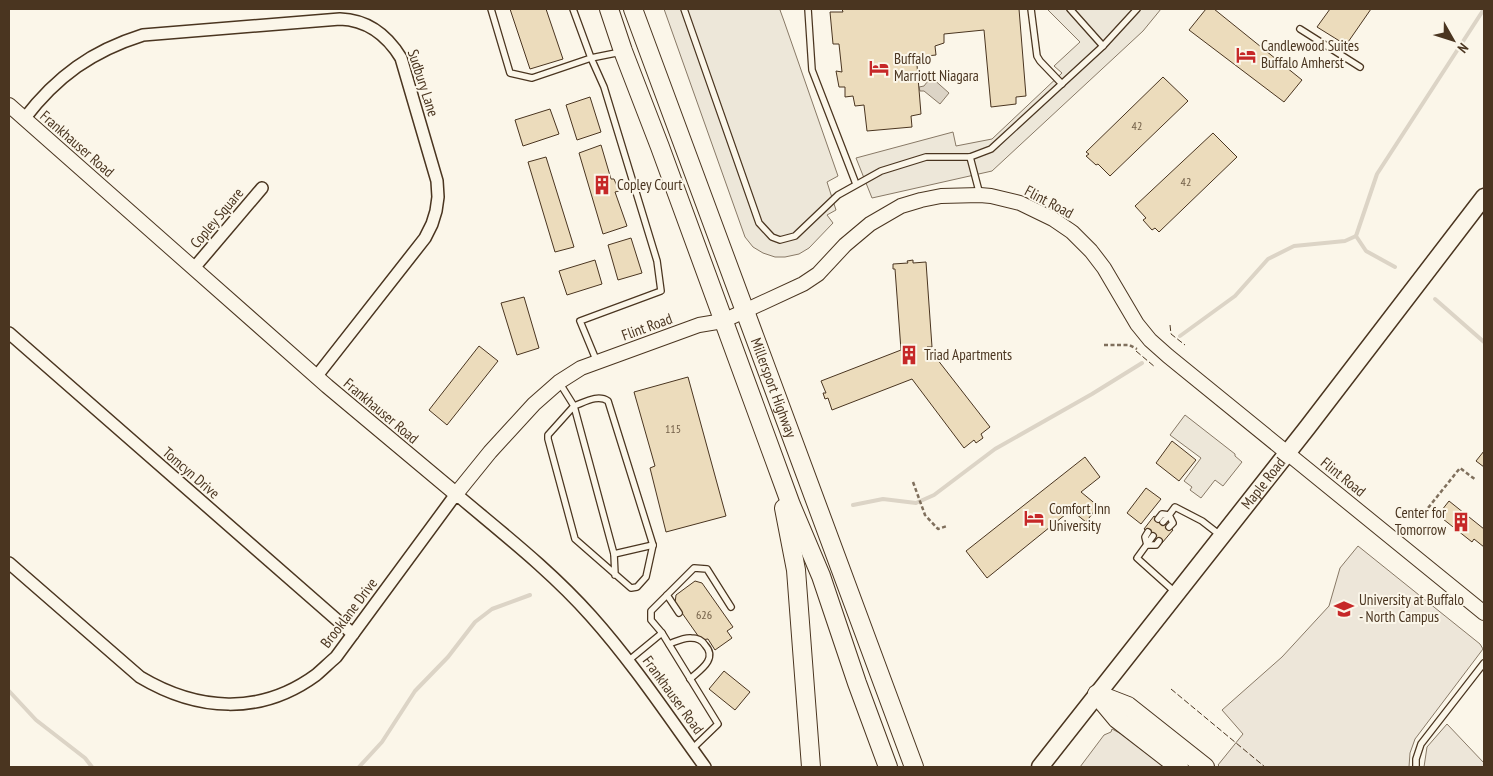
<svg xmlns="http://www.w3.org/2000/svg" width="1493" height="776" font-family="'PT Sans Narrow',sans-serif">
	<style>
		.green { fill: #ede6d9; stroke: #887966 }
		.parking { fill: #ede7d9; stroke: #887966 }
		.water { fill: #dcd4c6; stroke: #887966 }
		.lines { fill: none; stroke-linecap: round; stroke-linejoin: round }
		.stream { stroke: #dcd4c6; stroke-width: 4 }
		.building { fill: #ecdcbc; stroke: #4a3520 }
		.service-casing { stroke: #4a3520; stroke-width: 8 }
		.minor-casing { stroke: #4a3520; stroke-width: 14 }
		.tertiary-casing { stroke: #4a3520; stroke-width: 16 }
		.secondary-casing { stroke: #4a3520; stroke-width: 19 }
		.primary-casing { stroke: #4a3520; stroke-width: 20 }
		.path { stroke: #7f6f5c; stroke-width: 2.5; stroke-dasharray: 4 2.5; stroke-linecap: butt }
		.service { stroke: #fbf6e9; stroke-width: 5.5 }
		.minor { stroke: #fbf6e9; stroke-width: 11 }
		.tertiary { stroke: #fbf6e9; stroke-width: 14 }
		.secondary { stroke: #fbf6e9; stroke-width: 16 }
		.primary { stroke: #fbf6e9; stroke-width: 18 }
		.fence { stroke: #4a3520; stroke-width: 1; stroke-dasharray: 6 2.5; stroke-linecap: butt }
		.labels { text-anchor: middle; stroke-width: 4; stroke-linejoin: round; paint-order: stroke }
		.number-label { font-size: 12px; fill: #725f47 }
		.poi-label { font-size: 15px; fill: #4a3520; stroke: #fbf6e9; text-anchor: start }
		.street-label { font-size: 15px; fill: #4a3520; stroke: #fbf6e9 }
	</style>
	<rect width="100%" height="100%" fill="#fbf6e9"/>
	<g class="green">
		<polygon points="1358,546 1480,644 1483,649 1415,739 1410,753 1409,767 1220,767 1218,765 1243,734 1222,710 1282,657 1329,606 1340,568"/>
		<polygon points="1447,724 1484,763 1484,767 1424,767 1427,747"/>
		<polygon points="1112,729 1131,739 1166,767 1080,767 1104,735 1111,732"/>
	</g>
	<g class="parking">
		<polygon points="664,9 782,9 780,10 784,21 838,176 827,182 836,210 827,215 833,223 809,248 799,254 785,257 775,257 763,253 753,247 745,237"/>
		<polygon points="1047,9 1161,9 1143,31 992,171 872,198 856,158 953,132 956,146 992,139 1062,73 1054,66 1080,42"/>
		<polygon points="1185,415 1235,454 1235,456 1242,462 1223,486 1215,480 1201,498 1190,490 1192,487 1184,481 1201,458 1170,435"/>
	</g>
	<polygon class="water" points="931,77 949,93 940,104 924,91 920,91 919,87 924,86"/>
	<g class="lines">
		<g class="stream">
			<polyline points="1395,267 1366,251 1356,236 1377,174 1484,9"/>
			<polyline points="1435,299 1484,342"/>
			<polyline points="1180,336 1235,296 1268,259 1294,246 1345,241 1356,236"/>
			<polyline points="853,505 883,499 916,503 934,495 995,449 1092,394 1142,363"/>
			<polyline points="9,691 36,720 85,758 92,767"/>
			<polyline points="359,767 382,742 415,691 448,657 475,622 492,609 530,595"/>
		</g>
	</g>
	<g class="building">
		<polygon points="510,9 546,9 563,59 530,69"/>
		<polygon points="842,9 1019,9 1026,96 1016,97 1016,104 991,107 984,30 944,34 944,43 935,46 936,55 926,56 925,64 917,65 921,114 911,116 912,127 867,131 864,105 855,106 853,96 845,97 845,87 839,87 836,71 842,72 839,44 833,44 830,12 843,12"/>
		<polygon points="1206,9 1214,9 1302,80 1284,102 1189,30"/>
		<polygon points="1330,9 1371,9 1346,45 1317,27"/>
		<polygon points="1163,77 1188,101 1110,176 1098,164 1096,165 1086,156 1089,154 1086,152"/>
		<polygon points="590,97 601,132 577,140 566,105"/>
		<polygon points="550,109 559,134 523,146 515,120"/>
		<polygon points="1213,133 1237,157 1159,232 1155,228 1152,230 1143,220 1146,218 1135,206"/>
		<polygon points="601,145 611,179 614,179 619,191 615,192 627,226 603,234 579,153"/>
		<polygon points="546,157 574,247 555,252 528,162"/>
		<polygon points="631,238 642,273 618,280 608,245"/>
		<polygon points="595,260 602,284 567,295 559,271"/>
		<polygon points="913,260 913,263 926,262 932,347 927,347 933,360 937,359 990,427 981,434 983,438 976,443 974,440 964,448 912,379 832,410 828,398 825,399 823,393 826,393 821,381 901,350 895,269 893,269 893,264 908,263 907,261"/>
		<polygon points="524,297 539,348 517,355 501,303"/>
		<polygon points="479,346 498,361 447,425 429,410"/>
		<polygon points="688,377 726,516 666,532 650,468 655,466 634,392"/>
		<polygon points="1172,441 1196,460 1179,481 1156,463"/>
		<polygon points="1484,451 1484,467 1476,461"/>
		<polygon points="1085,457 1100,477 1081,492 1098,506 1086,522 1071,510 987,578 966,551"/>
		<polygon points="1146,488 1161,499 1141,524 1127,513"/>
		<polygon points="1449,501 1484,529 1484,547 1474,539 1472,542 1438,515"/>
		<polygon points="1154,516 1173,530 1162,543 1144,529"/>
		<polygon points="695,581 702,583 733,627 727,631 732,638 715,650 708,639 701,640 675,603 676,595"/>
		<polygon points="724,671 750,692 735,710 709,689"/>
	</g>
	<g class="lines">
		<defs>
			<g id="service">
				<polyline points="491,9 510,73 532,78 591,58 573,9"/>
				<polyline points="684,9 759,223 772,237 780,240 795,236 838,195 881,171 926,157 970,157 991,149 1103,46 1137,9"/>
				<polyline points="808,9 812,70 856,184"/>
				<polyline points="1031,9 1037,56 1040,61 1062,84"/>
				<polyline points="1070,9 1103,46"/>
				<polyline points="1300,29 1360,67"/>
				<polyline points="970,157 980,195"/>
				<polyline points="597,362 580,321 661,291 657,261 604,87 591,58 621,52"/>
				<path d="M559 382 574 406 548 435V439L575 539 631 588 637 587 646 577 653 545 608 401C598 394 585 402 574 406L614 554 615 575"/>
				<polyline points="1158,519 1162,514 1169,515 1163,522"/>
				<polyline points="1169,527 1173,523 1169,515 1175,507 1202,521 1220,535"/>
				<polyline points="1148,532 1145,537 1147,545 1156,545 1159,541"/>
				<polyline points="1153,536 1137,558 1176,593"/>
				<polyline points="614,554 653,545"/>
				<polyline points="667,595 679,613"/>
				<polyline points="662,633 718,724 692,749"/>
				<path d="M669 644C675 642 684 637 691 638 697 638 702 640 705 645 718 659 700 670 690 679"/>
				<polyline points="628,661 662,633 651,620 651,611 694,568 707,569 731,607"/>
				<polyline points="1416,767 1416,759 1421,744 1484,663"/>
			</g>
			<g id="minor">
				<path d="M24 119C57 76 92 51 143 35L340 19C368 20 387 35 401 58L437 181 438 197 436 211 432 224 425 238 316 377"/>
				<polyline points="194,268 262,188"/>
				<polyline points="9,333 353,634"/>
				<path d="M9 563 140 677C197 711 260 716 316 675 323 669 329 663 336 657L456 494C502 533 550 570 591 616 633 663 668 716 705 767"/>
			</g>
			<polyline id="tertiary" points="9,105 327,386 456,494 490,452 534,404 559,382 581,368 699,325 723,321 803,284 818,274 845,245 870,224 901,206 921,200 941,196 980,195 991,196 1020,203 1053,219 1072,232 1091,251 1104,268 1137,324 1150,340 1168,356 1484,613"/>
			<g id="secondary">
				<path id="s1" d="M1040 767 1307 428 1484 197"/>
			</g>
			<g id="primary">
				<polyline points="609,9 623,51 660,147 791,505 821,576 857,683 888,767"/>
				<path id="s2" d="M633 9 914 767"/>
				<polyline points="784,508 796,570 811,767"/>
				<polyline points="1097,694 1128,706 1205,767"/>
				<polyline points="1097,695 1117,719 1179,767"/>
			</g>
		</defs>
		<use href="#service" class="service-casing"/>
		<use href="#minor" class="minor-casing"/>
		<use href="#tertiary" class="tertiary-casing"/>
		<use href="#secondary" class="secondary-casing"/>
		<use href="#primary" class="primary-casing"/>
		<g class="path">
			<polyline points="1104,345 1129,345 1137,349"/>
			<polyline points="913,482 925,515 938,529 947,526"/>
			<polyline points="1420,518 1460,468 1476,480"/>
		</g>
		<use href="#service" class="service"/>
		<use href="#minor" class="minor"/>
		<use href="#tertiary" class="tertiary"/>
		<use href="#secondary" class="secondary"/>
		<use href="#primary" class="primary"/>
		<g class="fence">
			<polyline points="1170,325 1171,334 1185,345"/>
			<polyline points="1136,351 1155,367"/>
			<polyline points="1171,689 1265,767"/>
		</g>
	</g>
	<defs>
		<symbol id="hotel-bare" viewBox="-9 -9 18 18"><path d="M-6-4.5h1.5V1H6V5H4.5V3h-9V5H-6ZM-4 0a1.8 1.8 0 1 1 3.6 0ZM.5 0V-2.5h3Q6-2.5 6 0Z" fill="#c62828" stroke="#fbf6e9" stroke-width="2.5" paint-order="stroke"/></symbol>
		<symbol id="building-bare" viewBox="-9 -9 18 18"><path d="M-4-6H4V6H1V3H-1V6H-4ZM-2.5-4.3h1.7v1.8h-1.7ZM.8-4.3h1.7v1.8H.8ZM-2.5-1h1.7V.8h-1.7ZM.8-1h1.7V.8H.8Z" fill="#c62828" stroke="#fbf6e9" stroke-width="2.5" paint-order="stroke"/></symbol>
		<symbol id="university-bare" viewBox="-9 -9 18 18"><path d="M0-5L7-2L0 1L-7-2ZM-4 1L0 2.5L4 1V4Q0 6-4 4Z" fill="#c62828" stroke="#fbf6e9" stroke-width="2.5" paint-order="stroke"/></symbol>
	</defs>
	<g fill-rule="evenodd">
		<use href="#hotel-bare" x="1232" y="41" width="28" height="28"/>
		<use href="#hotel-bare" x="865" y="54" width="28" height="28"/>
		<use href="#building-bare" x="588" y="171" width="28" height="28"/>
		<use href="#building-bare" x="895" y="341" width="28" height="28"/>
		<use href="#hotel-bare" x="1020" y="504" width="28" height="28"/>
		<use href="#building-bare" x="1447" y="508" width="28" height="28"/>
		<use href="#university-bare" x="1330" y="595" width="28" height="28"/>
	</g>
	<g class="labels">
		<g class="number-label">
			<text x="1137" y="130">42</text>
			<text x="1186" y="186">42</text>
			<text x="673" y="433">115</text>
			<text x="704" y="619">626</text>
		</g>
		<g class="poi-label">
			<text x="1261" y="51">Candlewood Suites<tspan x="1261" dy="17">Buffalo Amherst</tspan></text>
			<text x="894" y="64">Buffalo<tspan x="894" dy="17">Marriott Niagara</tspan></text>
			<text x="617" y="190">Copley Court</text>
			<text x="924" y="360">Triad Apartments</text>
			<text x="1049" y="514">Comfort Inn<tspan x="1049" dy="17">University</tspan></text>
			<text x="1446" y="518" text-anchor="end">Center for<tspan x="1446" dy="17">Tomorrow</tspan></text>
			<text x="1359" y="605">University at Buffalo<tspan x="1359" dy="17">- North Campus</tspan></text>
		</g>
		<g class="street-label">
			<text transform="translate(423 83) rotate(72)" y="5">Sudbury Lane</text>
			<text transform="translate(77 144) rotate(41)" y="5">Frankhauser Road</text>
			<text transform="translate(1049 202) rotate(28)" y="5">Flint Road</text>
			<text transform="translate(217 218) rotate(-50)" y="5">Copley Square</text>
			<text transform="translate(647 327) rotate(-20)" y="5">Flint Road</text>
			<text dy="5" stroke="none"><textPath href="#s2" startOffset="404">Millersport Highway</textPath></text>
			<text transform="translate(381 411) rotate(40)" y="5">Frankhauser Road</text>
			<text transform="translate(191 473) rotate(41)" y="5">Tomcyn Drive</text>
			<text transform="translate(1343 477) rotate(39)" y="5">Flint Road</text>
			<text dy="5" stroke="none"><textPath href="#s1" startOffset="361">Maple Road</textPath></text>
			<text transform="translate(349 613) rotate(-53)" y="5">Brooklane Drive</text>
			<text transform="translate(673 695) rotate(54)" y="5">Frankhauser Road</text>
		</g>
	</g>
	<rect width="1493" height="776" fill="none" stroke="#4a3520" stroke-width="20"/>
	<g transform="translate(1453 40) rotate(129)" stroke="#fbf6e9" stroke-width="4" paint-order="stroke">
	<path d="M0-4L9 19L0 12L-9 19Z" fill="#4a3520"/>
	<text y="-8" font-size="14" font-weight="bold" text-anchor="middle" fill="#4a3520">N</text>
	</g>
</svg>
